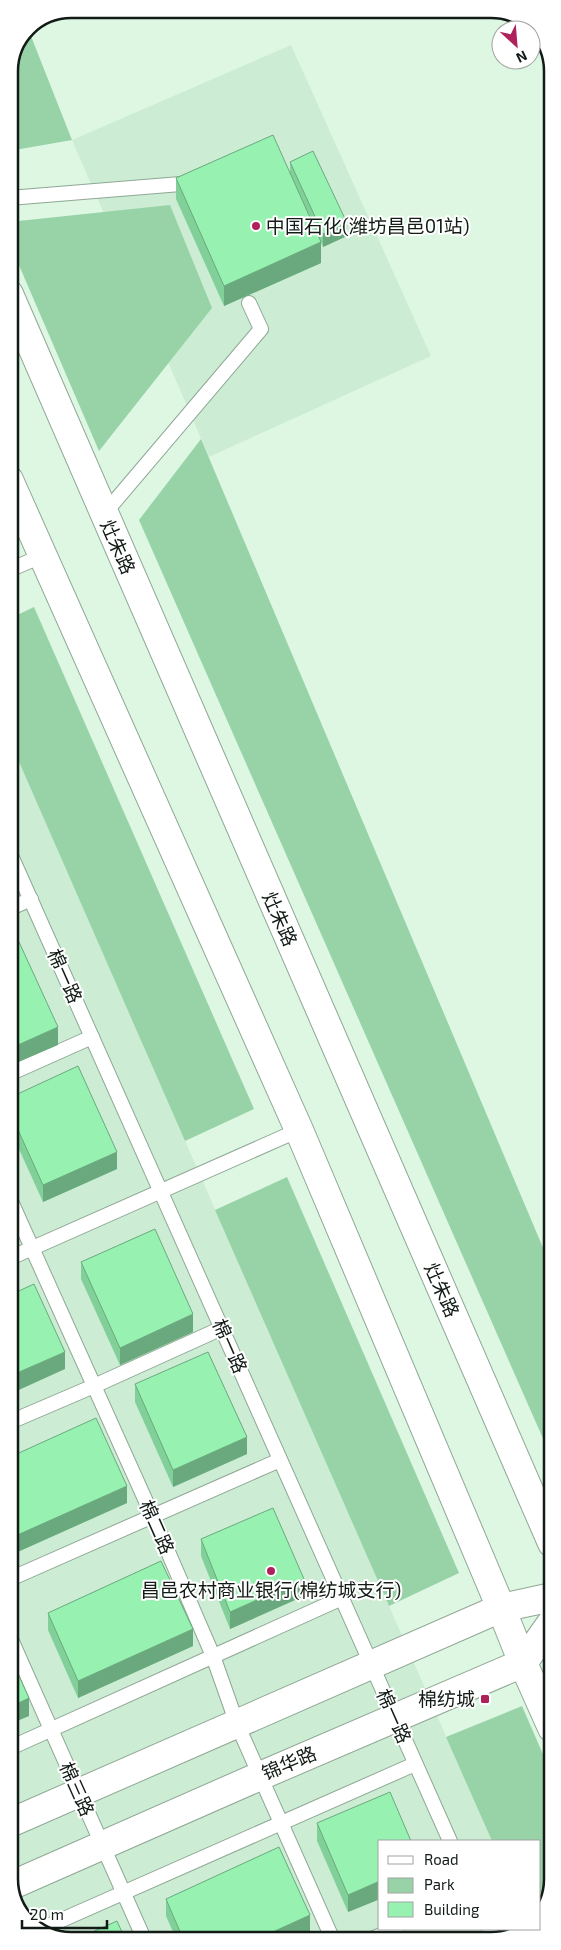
<svg xmlns="http://www.w3.org/2000/svg" width="561" height="1950" font-family="'Exo 2','Noto Sans SC',sans-serif">
	<style>
		.built { fill: #ccedd4 }
		.green { fill: #98d3a8 }
		.lines { fill: none; stroke-linecap: round; stroke-linejoin: round }
		.lane-casing { stroke: #8fa795; stroke-width: 16 }
		.secondary-casing { stroke: #8fa795; stroke-width: 30 }
		.lane { stroke: #fff; stroke-width: 14 }
		.secondary { stroke: #fff; stroke-width: 28 }
		.wall { fill: #82d099 }
		.shaded-wall { fill: #6aa97d }
		.building { fill: #97f2b2; stroke: #6aa97d }
		.poi-dot { fill: #af215b; stroke: #fff; stroke-width: 2 }
		.labels { text-anchor: middle; stroke-width: 4; stroke-linejoin: round; paint-order: stroke }
		.poi-label { font-size: 19px; fill: #121b15; stroke: #fff; text-anchor: start }
		.street-label { font-size: 19px; fill: #121b15; stroke: #fff }
		.rim { fill: none; stroke: #121b15; stroke-width: 2.5 }
	</style>
	<rect width="100%" height="100%" fill="#ddf7e3"/>
	<g class="built">
		<polygon points="291,45 431,356 209,457 72,140"/>
		<polygon points="9,739 492,1841 380,1841 380,1929 522,1929 503,1940 66,1941 29,1926 10,1892"/>
	</g>
	<g class="green">
		<polygon points="27,26 72,140 9,151 9,70"/>
		<polygon points="170,205 212,308 99,451 9,242 9,222"/>
		<polygon points="201,439 552,1269 552,1459 139,520"/>
		<polygon points="34,607 254,1109 185,1141 9,739 9,619"/>
		<polygon points="287,1177 459,1573 389,1606 215,1210"/>
		<polygon points="522,1706 552,1775 552,1880 540,1913 540,1841 492,1841 446,1737"/>
	</g>
	<g class="lines">
		<defs>
			<g id="lane">
				<polyline points="9,198 193,183"/>
				<polyline points="104,514 261,329 249,303"/>
				<polyline points="9,570 42,556"/>
				<polyline points="9,851 450,1841"/>
				<polyline points="9,909 31,899"/>
				<polyline points="9,1074 92,1037"/>
				<polyline points="10,1199 153,1517 213,1656 237,1724 333,1940"/>
				<polyline points="10,1258 299,1130"/>
				<polyline points="10,1422 94,1386 222,1328"/>
				<polyline points="10,1579 280,1460"/>
				<polyline points="10,1637 145,1941"/>
				<polyline points="10,1748 342,1598"/>
				<polyline points="489,1929 494,1940"/>
				<polyline points="39,1930 415,1764"/>
				<polyline points="369,1940 396,1929"/>
			</g>
			<g id="secondary">
				<polyline points="9,294 552,1543"/>
				<polyline points="9,480 299,1130 501,1608 523,1663 552,1728"/>
				<polyline points="10,1823 501,1608 552,1597"/>
				<polyline points="10,1886 260,1776 523,1663 552,1622"/>
			</g>
		</defs>
		<use href="#lane" class="lane-casing"/>
		<use href="#secondary" class="secondary-casing"/>
		<use href="#lane" class="lane"/>
		<use href="#secondary" class="secondary"/>
	</g>
	<g class="wall">
		<polygon points="290,162 347,236 323,247 318,236 321,263 224,306 176,199 176,178 290,172"/>
		<polygon points="9,1098 117,1169 43,1202 9,1127"/>
		<polygon points="81,1262 193,1332 120,1365 81,1279"/>
		<polygon points="135,1384 247,1454 173,1487 135,1402"/>
		<polygon points="10,1457 127,1503 13,1554 10,1548"/>
		<polygon points="201,1539 304,1596 230,1629 201,1556"/>
		<polygon points="48,1613 193,1646 78,1698 48,1630"/>
		<polygon points="317,1823 380,1841 380,1899 348,1912 317,1841"/>
		<polygon points="166,1899 310,1932 292,1941 177,1941 166,1916"/>
	</g>
	<g class="shaded-wall">
		<polygon points="347,223 347,236 323,247 323,234"/>
		<polygon points="321,242 321,263 224,306 224,286"/>
		<polygon points="58,1027 58,1045 9,1066 9,1049"/>
		<polygon points="117,1152 117,1169 43,1202 43,1185"/>
		<polygon points="193,1314 193,1332 120,1365 120,1348"/>
		<polygon points="65,1352 65,1369 10,1394 10,1376"/>
		<polygon points="247,1437 247,1454 173,1487 173,1470"/>
		<polygon points="127,1486 127,1503 13,1554 13,1537"/>
		<polygon points="304,1579 304,1596 230,1629 230,1612"/>
		<polygon points="193,1629 193,1646 78,1698 78,1681"/>
		<polygon points="29,1698 29,1716 10,1724 10,1707"/>
		<polygon points="380,1881 380,1899 348,1912 348,1895"/>
		<polygon points="310,1915 310,1932 292,1941 253,1941"/>
	</g>
	<g class="building">
		<polygon points="273,135 321,242 224,286 176,178"/>
		<polygon points="313,151 347,223 323,234 290,162"/>
		<polygon points="19,942 58,1027 9,1049 9,946"/>
		<polygon points="78,1066 117,1152 43,1185 9,1110 9,1098"/>
		<polygon points="155,1229 193,1314 120,1348 81,1262"/>
		<polygon points="34,1284 65,1352 10,1376 10,1295"/>
		<polygon points="208,1352 247,1437 173,1470 135,1384"/>
		<polygon points="96,1418 127,1486 13,1537 10,1530 10,1457"/>
		<polygon points="273,1508 304,1579 230,1612 201,1539"/>
		<polygon points="161,1561 193,1629 78,1681 48,1613"/>
		<polygon points="10,1656 29,1698 10,1707"/>
		<polygon points="390,1792 411,1841 380,1841 380,1881 348,1895 317,1823"/>
		<polygon points="279,1847 310,1915 253,1941 184,1941 166,1899"/>
		<polygon points="117,1921 126,1941 72,1941"/>
		<polygon points="451,1936 453,1940 442,1940"/>
	</g>
	<g class="poi-dot">
		<circle cx="256" cy="226" r="5"/>
		<circle cx="271" cy="1571" r="5"/>
		<rect x="480" y="1694" width="10" height="10" rx="2.5"/>
	</g>
	<g class="labels">
		<g class="poi-label">
			<text x="266" y="233">中国石化(潍坊昌邑01站)</text>
			<text x="271" y="1597" text-anchor="middle">昌邑农村商业银行(棉纺城支行)</text>
			<text x="475" y="1706" text-anchor="end">棉纺城</text>
		</g>
		<g class="street-label">
			<text transform="translate(118 547) rotate(66)" y="7">灶朱路</text>
			<text transform="translate(280 919) rotate(66)" y="7">灶朱路</text>
			<text transform="translate(65 976) rotate(66)" y="7">棉一路</text>
			<text transform="translate(442 1290) rotate(66)" y="7">灶朱路</text>
			<text transform="translate(230 1346) rotate(66)" y="7">棉一路</text>
			<text transform="translate(157 1527) rotate(66)" y="7">棉二路</text>
			<text transform="translate(394 1716) rotate(66)" y="7">棉一路</text>
			<text transform="translate(289 1763) rotate(-23)" y="7">锦华路</text>
			<text transform="translate(77 1789) rotate(66)" y="7">棉三路</text>
		</g>
	</g>
	<path d="M0 0H561V1950H0ZM71 18H491A53 53 0 0 1 544 71V1879A53 53 0 0 1 491 1932H71A53 53 0 0 1 18 1879V71A53 53 0 0 1 71 18Z" fill="#fff" fill-rule="evenodd"/>
	<path class="rim" d="M71 18H491A53 53 0 0 1 544 71V1879A53 53 0 0 1 491 1932H71A53 53 0 0 1 18 1879V71A53 53 0 0 1 71 18Z"/>
	<rect x="378" y="1840" width="162" height="90" fill="#ffffff" stroke="#a0a4a1"/>
	<rect x="388" y="1856" width="25" height="8" fill="#ffffff" stroke="#a0a4a1"/>
	<text x="424" y="1865" font-size="15" fill="#121b15">Road</text>
	<rect x="388" y="1878" width="25" height="15" fill="#98d3a8" stroke="#a0a4a1"/>
	<text x="424" y="1890" font-size="15" fill="#121b15">Park</text>
	<rect x="388" y="1902" width="25" height="15" fill="#97f2b2" stroke="#a0a4a1"/>
	<text x="424" y="1915" font-size="15" fill="#121b15">Building</text>
	<g transform="translate(516 45) rotate(154)"><circle r="24" fill="#ffffff" stroke="#a0a4a1"/>
	<path d="M0-4L9 19L0 12L-9 19Z" fill="#af215b"/>
	<text y="-8" font-size="14" font-weight="bold" text-anchor="middle" fill="#121b15">N</text>
	</g>
	<path d="M22 1920v8h85v-8" fill="none" stroke="#121b15" stroke-width="2.5"/>
	<text x="30" y="1920" font-size="15" fill="#121b15" stroke="#ffffff" stroke-width="4" paint-order="stroke">20 m</text>
</svg>
